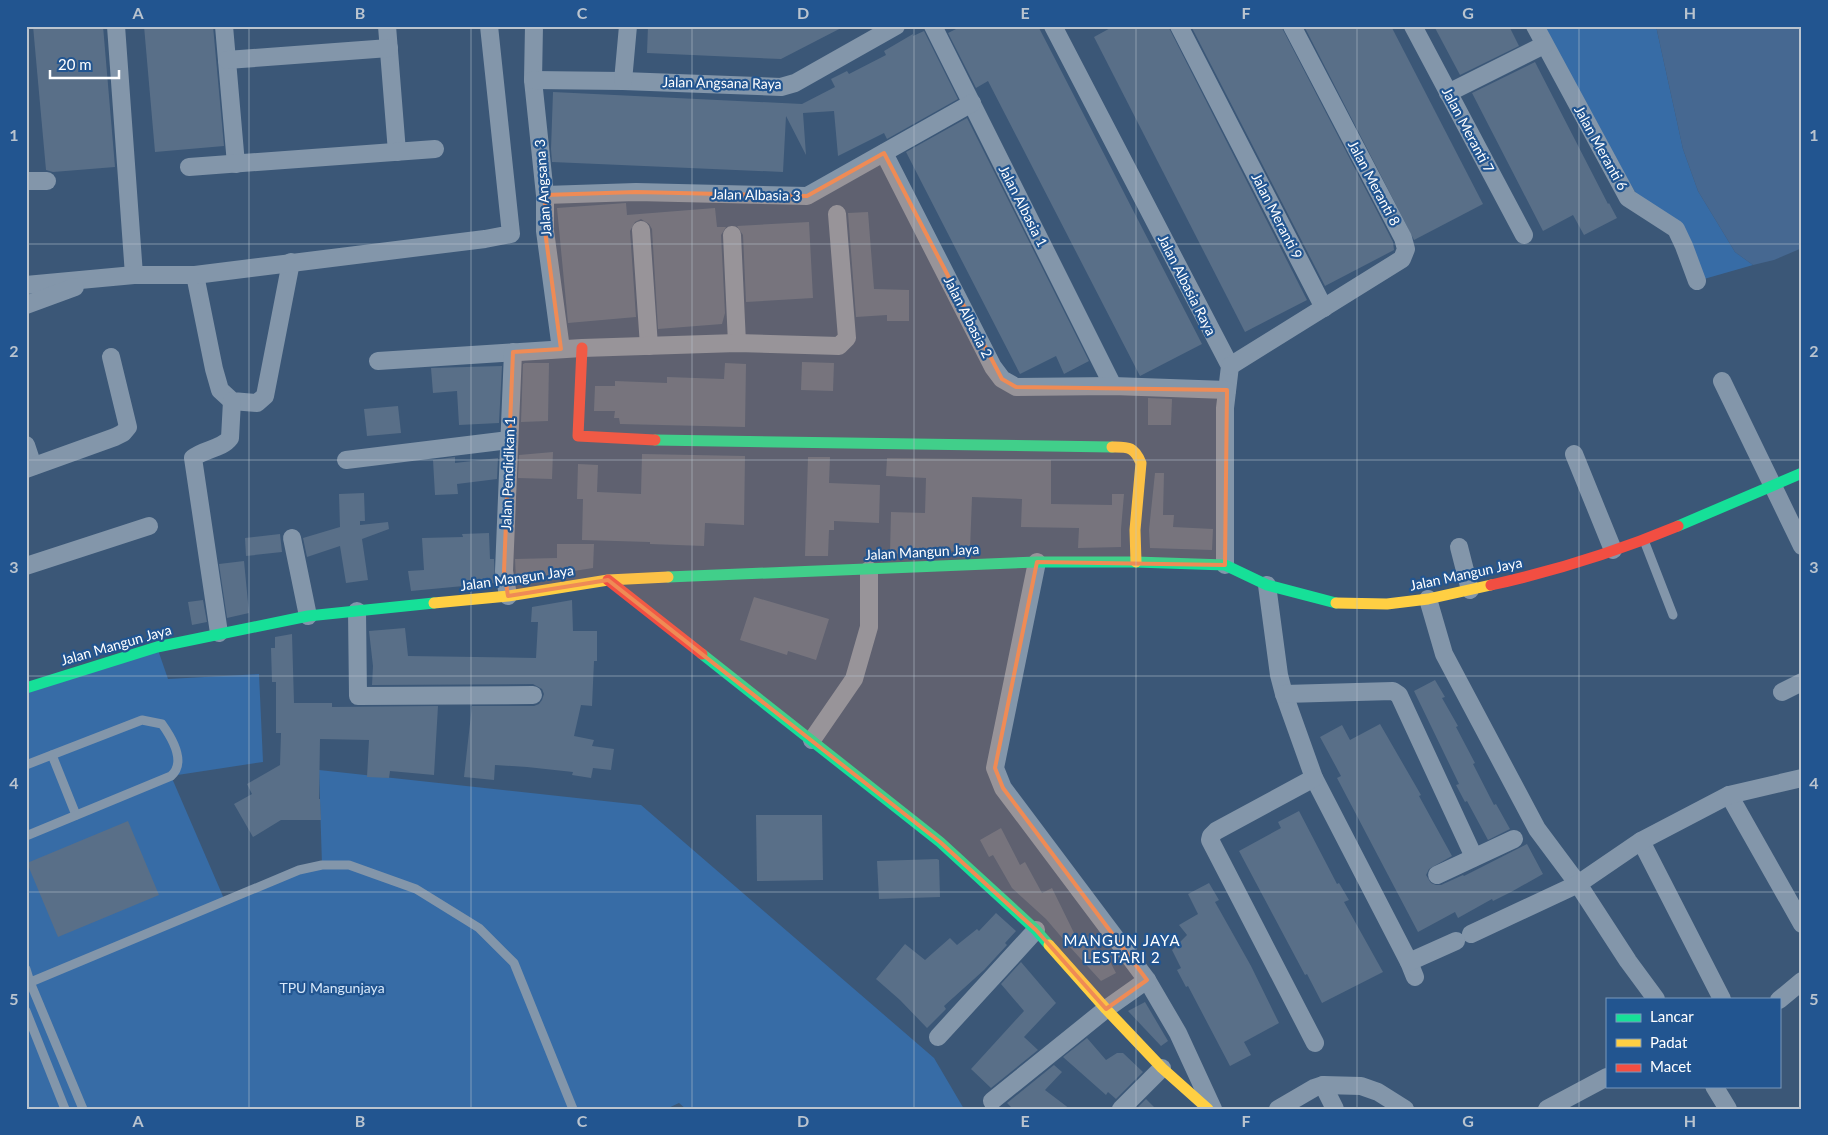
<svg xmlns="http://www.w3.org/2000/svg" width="1828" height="1135" font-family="Lato,sans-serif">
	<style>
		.green { fill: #376ca6 }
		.water { fill: #466891 }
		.building { fill: #596f88 }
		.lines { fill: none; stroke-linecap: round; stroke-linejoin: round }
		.lane { stroke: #8396aa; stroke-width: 9 }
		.street { stroke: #8396aa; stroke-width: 18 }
		.fast { stroke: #16e098; stroke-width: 11 }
		.slow { stroke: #ffcf43; stroke-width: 11 }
		.jam { stroke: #f24e42; stroke-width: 11 }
		.marked { fill: #ef8b55; fill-opacity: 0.2; stroke: #ef8b55; stroke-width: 4; stroke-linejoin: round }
		.grid { fill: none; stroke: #bac4cf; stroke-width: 1; stroke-opacity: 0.55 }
		.labels { text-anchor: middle; stroke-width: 4.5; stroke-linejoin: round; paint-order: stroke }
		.street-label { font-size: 14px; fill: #fff; stroke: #225590 }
		.park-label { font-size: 14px; fill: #d8e8f9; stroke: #225590 }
		.neighbourhood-label { font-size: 15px; letter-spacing: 1px; fill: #fff; stroke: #225590 }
		.neatline { fill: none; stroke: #bac4cf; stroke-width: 2 }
		.grid-label { font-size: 16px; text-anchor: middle; font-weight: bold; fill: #bac4cf }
	</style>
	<rect width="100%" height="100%" fill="#3b5777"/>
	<g class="green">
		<polygon points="1535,26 1656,26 1683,149 1698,191 1735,252 1753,265 1697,281 1684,246 1646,210"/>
		<polygon points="157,647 168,679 259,674 263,762 171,776 225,901 322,865 319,770 641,805 934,1058 964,1109 686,1109 679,1103 666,1109 26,1109 26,688"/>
	</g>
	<polygon class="water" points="1656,26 1802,26 1802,248 1774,260 1753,265 1735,252 1698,191 1683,149"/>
	<g class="building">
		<polygon points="33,26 103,26 115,167 53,172 46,170"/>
		<polygon points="144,26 213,26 224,146 155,152"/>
		<polygon points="648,26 716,26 774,29 780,26 845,26 781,59 647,53"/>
		<polygon points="962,26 1038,26 1202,344 1140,376 988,81 976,88 948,33"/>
		<polygon points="1114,26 1168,26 1307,300 1245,332 1094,37"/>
		<polygon points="1191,26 1281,26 1393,242 1394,250 1325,286"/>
		<polygon points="1304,26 1391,26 1483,204 1414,240"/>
		<polygon points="1434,26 1509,26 1519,46 1460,75"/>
		<polygon points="924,31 958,99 887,139 884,133 838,156 834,111 803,113 806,155 786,116 783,172 552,162 551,149 553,92 802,104 835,87 831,79 847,71 849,74 886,55 884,51 913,34 913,36"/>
		<polygon points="1535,62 1608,204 1609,203 1617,218 1584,235 1573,215 1543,231 1472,93"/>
		<polygon points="967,118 1089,361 1064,374 1056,356 1020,374 906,152"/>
		<polygon points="626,203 627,215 715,208 717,227 726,227 721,235 725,313 722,324 658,329 652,229 649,224 641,219 635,222 630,231 636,317 568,323 557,208"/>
		<polygon points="868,212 874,289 909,290 909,321 887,321 887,315 856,317 848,213"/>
		<polygon points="809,222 813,298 746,302 743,235 737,226"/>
		<polygon points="802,362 834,363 833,391 801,390"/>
		<polygon points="525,363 549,363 548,421 521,422 523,364"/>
		<polygon points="725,363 746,364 745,427 620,424 619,418 614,418 615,411 594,411 595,386 615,386 615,381 667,383 667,377 724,379"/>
		<polygon points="502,366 499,423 459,425 457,391 433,393 431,368"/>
		<polygon points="1148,398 1172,399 1171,425 1148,425"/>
		<polygon points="398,406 401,433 367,436 364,409"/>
		<polygon points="553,452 552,479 518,478 519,455"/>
		<polygon points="642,454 745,456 744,525 705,523 704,546 650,544 650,542 582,540 583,499 577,499 578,464 598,465 597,492 641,494"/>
		<polygon points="455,457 455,463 498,458 497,479 457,484 458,494 435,495 433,460"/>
		<polygon points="808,457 830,457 829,483 880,485 879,523 834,521 834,530 829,530 828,556 805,556"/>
		<polygon points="887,458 1051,460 1051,504 1112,505 1112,494 1124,494 1121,529 1121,547 1078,548 1079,528 1021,527 1022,499 972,497 970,550 890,554 891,512 925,513 926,478 886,476"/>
		<polygon points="1155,473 1164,473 1163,515 1174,515 1173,527 1213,529 1212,550 1150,548 1149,530"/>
		<polygon points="364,493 365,521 360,521 360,525 388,522 389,529 362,539 368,580 346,583 340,546 307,557 303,538 340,527 339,494"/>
		<polygon points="489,533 490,559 494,559 495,583 411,591 408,571 424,570 422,538 463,537 462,534"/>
		<polygon points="280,534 282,552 246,556 245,538"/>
		<polygon points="557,544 594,544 593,568 516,580 515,559 557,558"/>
		<polygon points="244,561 249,613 227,618 219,564"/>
		<polygon points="754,597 829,619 816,660 788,651 787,655 740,640"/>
		<polygon points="203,600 207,622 192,625 188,602"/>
		<polygon points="572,600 573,631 597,631 597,661 594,661 592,706 581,705 574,736 594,740 592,746 614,749 611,770 593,768 591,778 572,775 573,772 527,767 495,765 494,780 464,777 472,706 534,706 539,704 542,700 544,694 542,689 533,684 372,685 373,666 369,631 405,628 408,656 536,658 538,622 531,622 532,607"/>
		<polygon points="292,634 294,703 332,703 332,707 438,706 434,775 390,771 389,778 367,777 369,740 320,739 319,799 320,799 321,820 281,820 253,837 234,804 252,794 247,784 280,765 281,733 276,733 276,682 272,682 271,648 275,648 275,637"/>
		<polygon points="1435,680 1445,697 1442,698 1458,726 1456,727 1475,763 1473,764 1494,805 1496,804 1510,829 1488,840 1467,801 1465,802 1456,785 1459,784 1414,691"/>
		<polygon points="1380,724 1421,795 1419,796 1452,856 1429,869 1426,875 1431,883 1436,885 1441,885 1463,875 1464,876 1527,844 1543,874 1511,892 1493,901 1492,899 1458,918 1455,912 1418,932 1337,778 1341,776 1320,737 1342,725 1350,740"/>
		<polygon points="1299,811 1337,884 1339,883 1349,900 1344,902 1383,972 1322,1003 1307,974 1305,975 1239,851 1281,828 1278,822"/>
		<polygon points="756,815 822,815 823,880 757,881"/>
		<polygon points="128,821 159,895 58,937 27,863"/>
		<polygon points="1001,828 1020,865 1025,862 1042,893 1052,888 1075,935 1064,940 1046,919 1012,888 993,855 989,857 980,840"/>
		<polygon points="937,859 939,860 940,897 879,899 877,861"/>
		<polygon points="1209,883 1219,900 1215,902 1251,966 1279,1023 1244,1042 1251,1055 1230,1066 1188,986 1186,987 1177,970 1181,968 1172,950 1187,935 1179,925 1198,914 1188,894"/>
		<polygon points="996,913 1016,931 1005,943 1007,945 984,970 944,1006 946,1009 927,1028 900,1000 876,979 905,944 925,960 950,938 957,945 977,929 979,931"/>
		<polygon points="1089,936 1101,959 1107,956 1116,973 1101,981 1069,946"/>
		<polygon points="1021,962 1056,1003 1024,1037 1038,1050 991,1088 971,1069 1024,1011 1001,984"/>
		<polygon points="1145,1002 1168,1041 1161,1046 1128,1011"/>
		<polygon points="1087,1038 1106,1060 1117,1053 1123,1053 1143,1072 1116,1099 1108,1092 1106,1095 1063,1057"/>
		<polygon points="1054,1065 1062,1072 1045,1090 1070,1109 1013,1109 1007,1103"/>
		<polygon points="1146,1099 1156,1109 1136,1109"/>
	</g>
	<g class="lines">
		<g class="lane">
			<polyline points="1645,543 1673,615"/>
			<polyline points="52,755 76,815"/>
			<path d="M26 765 142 720 162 724C172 738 187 762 171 776L26 836"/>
			<polyline points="26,969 30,982 83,1109"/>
			<polyline points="26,984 299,870 322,865 349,865 416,889 479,928 514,963 573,1109"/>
			<polyline points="26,1011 65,1109"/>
		</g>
		<g class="street">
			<polyline points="116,26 134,275"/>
			<polyline points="224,26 236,164"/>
			<polyline points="387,26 397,152"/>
			<polyline points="534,26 533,80 545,195 545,231 561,349"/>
			<polyline points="933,26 1113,386"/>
			<polyline points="1053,26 1230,366 1225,408 1225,565"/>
			<polyline points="1179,26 1324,308"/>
			<polyline points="1413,26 1524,235"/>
			<polyline points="1535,26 1628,198 1676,229 1684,246 1697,281"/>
			<polyline points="227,60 389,48"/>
			<polyline points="533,80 623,81 781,87 795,83 896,26"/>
			<polyline points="623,81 628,26"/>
			<polyline points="1448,93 1544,45"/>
			<polyline points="884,153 993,367 1002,379 1016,387 1113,386 1227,390"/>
			<polyline points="189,167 435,149"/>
			<polyline points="26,181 47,181"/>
			<polyline points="545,195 636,192 807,196 972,103"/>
			<polyline points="641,230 649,346"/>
			<polyline points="732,235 737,343"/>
			<polyline points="195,275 214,369 220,390 232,401 257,403 265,396 291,262"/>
			<polyline points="26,285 134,275 195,275 485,239 511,234 489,26"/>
			<polyline points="26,305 75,287"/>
			<polyline points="378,361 582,348 737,343 839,346 847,338 837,214"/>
			<polyline points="1230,366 1402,259 1406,249 1403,238 1292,26"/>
			<polyline points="1722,381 1802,546"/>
			<polyline points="26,445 33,466"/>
			<polyline points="1574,454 1613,550"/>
			<polyline points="346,460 509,440"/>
			<polyline points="26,469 115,437 123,433 128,427 111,357"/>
			<polyline points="292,538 308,616"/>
			<polyline points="1459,547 1470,590"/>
			<polyline points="1037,562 995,768 1003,788 1147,980 1178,1033 1213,1109"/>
			<polyline points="26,566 149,526"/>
			<polyline points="1267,585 1279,675 1284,694 1314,778 1409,962 1415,977"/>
			<polyline points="508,596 504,571 513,352"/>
			<polyline points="1428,599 1444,654 1537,829 1578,884 1628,961 1656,999"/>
			<polyline points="357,611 358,696 533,695"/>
			<path d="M219 633 193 458C204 449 222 449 230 438L232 401"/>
			<polyline points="1782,692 1802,682"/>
			<polyline points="1284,694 1393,691 1399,695 1474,857"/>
			<polyline points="812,740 854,679 869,627 869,570"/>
			<polyline points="1314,778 1216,831 1211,836 1210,840 1315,1043"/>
			<polyline points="1729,795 1802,924"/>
			<polyline points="1641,841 1722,999"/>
			<polyline points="1437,875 1514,839"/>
			<polyline points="1471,934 1578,884 1641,841 1729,795 1802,778"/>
			<polyline points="1409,962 1456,941"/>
			<polyline points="1779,1000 1802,981"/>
			<polyline points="938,1037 1036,930"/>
			<polyline points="1323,1085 1335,1109"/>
			<polyline points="1714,1086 1728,1109"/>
			<polyline points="992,1101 1106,1009 1147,980"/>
			<polyline points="1121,1109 1162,1068"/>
			<polyline points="1278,1109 1314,1088 1323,1085 1361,1086 1378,1092 1405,1109"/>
			<polyline points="1547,1109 1607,1077"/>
		</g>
		<g class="fast">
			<polyline points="655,440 1112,447"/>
			<polyline points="1678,526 1802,473"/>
			<polyline points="668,577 1037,562 1136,562 1225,565 1267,585 1336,603"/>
			<polyline points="702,654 940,842 1036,930 1049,945"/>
			<polyline points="26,688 157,647 308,616 434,603"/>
		</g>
		<g class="slow">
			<path d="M1112 447C1128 447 1134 446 1141 463L1135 530 1136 562"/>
			<polyline points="434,603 508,596 608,580 668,577"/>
			<polyline points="1336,603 1387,604 1428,599 1491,585"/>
			<polyline points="1049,945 1106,1009 1162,1068 1208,1109"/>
		</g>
		<g class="jam">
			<polyline points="582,348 578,436 655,440"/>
			<polyline points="608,580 702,654"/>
			<path d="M1491 585C1555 571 1618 551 1678 526"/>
		</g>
	</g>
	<path class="marked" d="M884 153 1002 379 1016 387 1227 390 1225 565 1037 562 995 768 1003 788 1147 980 1106 1009 1036 930 940 842 608 580 508 596 504 571 513 352 561 349 545 231V195L636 192 807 196Z"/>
	<path class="grid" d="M249 26V1109M471 26V1109M692 26V1109M914 26V1109M1136 26V1109M1357 26V1109M1579 26V1109M26 244H1802M26 460H1802M26 676H1802M26 892H1802"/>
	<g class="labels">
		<g class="street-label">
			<text transform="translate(722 83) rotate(1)" y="5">Jalan Angsana Raya</text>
			<text transform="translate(1468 130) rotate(62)" y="5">Jalan Meranti 7</text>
			<text transform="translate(1601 148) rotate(61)" y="5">Jalan Meranti 6</text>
			<text transform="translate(1374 183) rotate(62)" y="5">Jalan Meranti 8</text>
			<text transform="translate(543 188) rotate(-94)" y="5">Jalan Angsana 3</text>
			<text transform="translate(756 195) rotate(1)" y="5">Jalan Albasia 3</text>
			<text transform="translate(1023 206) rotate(63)" y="5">Jalan Albasia 1</text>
			<text transform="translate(1277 216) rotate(63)" y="5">Jalan Meranti 9</text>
			<text transform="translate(1187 285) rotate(63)" y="5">Jalan Albasia Raya</text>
			<text transform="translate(968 317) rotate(63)" y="5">Jalan Albasia 2</text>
			<text transform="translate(508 474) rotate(-88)" y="5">Jalan Pendidikan 1</text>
			<text transform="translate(922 552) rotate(-3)" y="5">Jalan Mangun Jaya</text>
			<text transform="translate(1466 574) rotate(-12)" y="5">Jalan Mangun Jaya</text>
			<text transform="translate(517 578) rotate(-8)" y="5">Jalan Mangun Jaya</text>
			<text transform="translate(116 645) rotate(-16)" y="5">Jalan Mangun Jaya</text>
		</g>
		<g class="park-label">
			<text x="332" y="993">TPU Mangunjaya</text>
		</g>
		<g class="neighbourhood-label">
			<text x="1122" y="946">MANGUN JAYA<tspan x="1122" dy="17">LESTARI 2</tspan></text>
		</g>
	</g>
	<rect width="1828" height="1135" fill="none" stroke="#225590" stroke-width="55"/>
	<rect x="1606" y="998" width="175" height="90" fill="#225590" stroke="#7a99bc"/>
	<rect x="1616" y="1014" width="25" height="8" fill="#16e098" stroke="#7a99bc"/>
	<text x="1650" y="1022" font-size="15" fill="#ffffff">Lancar</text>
	<rect x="1616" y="1039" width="25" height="8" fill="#ffcf43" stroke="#7a99bc"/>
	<text x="1650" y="1048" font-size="15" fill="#ffffff">Padat</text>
	<rect x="1616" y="1064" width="25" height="8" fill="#f24e42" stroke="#7a99bc"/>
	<text x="1650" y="1072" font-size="15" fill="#ffffff">Macet</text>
	<path d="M50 70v8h69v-8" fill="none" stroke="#ffffff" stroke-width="2.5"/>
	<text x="58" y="70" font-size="15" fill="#ffffff" stroke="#225590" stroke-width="4" paint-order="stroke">20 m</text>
	<rect x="28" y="28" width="1772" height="1080" class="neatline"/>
	<g class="grid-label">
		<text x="138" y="19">A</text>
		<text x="360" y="19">B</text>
		<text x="582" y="19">C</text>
		<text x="803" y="19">D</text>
		<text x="1025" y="19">E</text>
		<text x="1246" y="19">F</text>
		<text x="1468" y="19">G</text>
		<text x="1690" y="19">H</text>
		<text x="14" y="141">1</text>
		<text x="1814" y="141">1</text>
		<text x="14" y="357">2</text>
		<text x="1814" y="357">2</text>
		<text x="14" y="573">3</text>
		<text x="1814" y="573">3</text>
		<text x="14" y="789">4</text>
		<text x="1814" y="789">4</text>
		<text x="14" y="1005">5</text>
		<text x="1814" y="1005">5</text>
		<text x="138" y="1127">A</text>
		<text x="360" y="1127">B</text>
		<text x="582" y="1127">C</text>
		<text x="803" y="1127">D</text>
		<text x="1025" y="1127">E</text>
		<text x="1246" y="1127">F</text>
		<text x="1468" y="1127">G</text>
		<text x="1690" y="1127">H</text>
	</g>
</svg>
